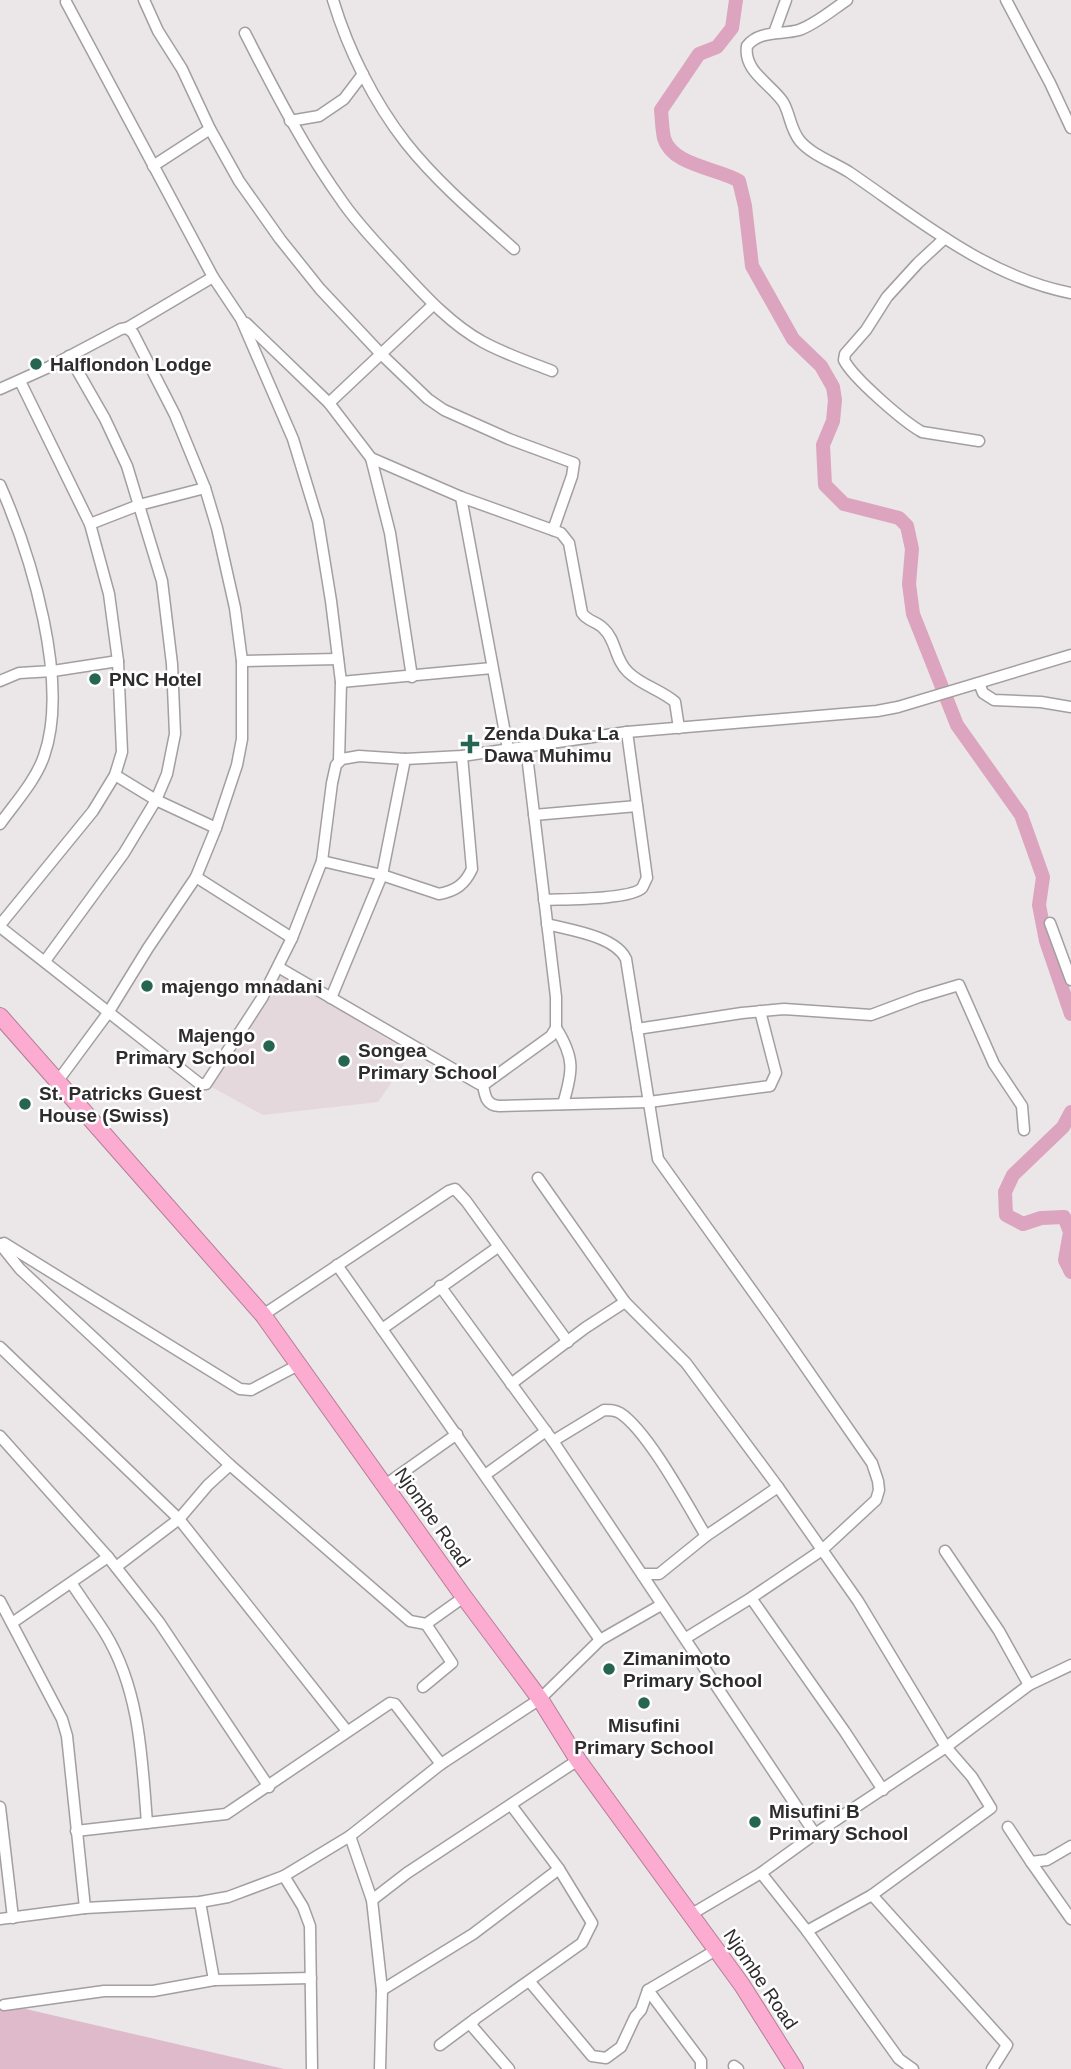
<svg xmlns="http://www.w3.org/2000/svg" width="1071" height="2069" font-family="Arial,sans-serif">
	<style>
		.built { fill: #e4d8dd }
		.green { fill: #debaca }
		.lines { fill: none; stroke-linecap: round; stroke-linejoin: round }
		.river { stroke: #dca4be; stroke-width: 14 }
		.minor-casing { stroke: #a39fa1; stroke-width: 13 }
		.highway-casing { stroke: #b47f98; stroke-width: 18 }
		.minor { stroke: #fff; stroke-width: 10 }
		.highway { stroke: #fcabd1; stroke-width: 16 }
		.poi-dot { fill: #266551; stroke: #fff; stroke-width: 2.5 }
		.labels { text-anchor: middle; stroke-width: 5; stroke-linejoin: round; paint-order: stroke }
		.poi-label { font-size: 19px; font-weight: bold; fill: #2e2c2d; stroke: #fff; text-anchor: start }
		.street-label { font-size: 19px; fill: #2e2c2d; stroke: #fff }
	</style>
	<rect width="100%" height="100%" fill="#ebe6e8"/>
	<polygon class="built" points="281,973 411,1054 378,1102 263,1115 208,1085"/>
	<polygon class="green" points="0,2003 284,2069 0,2069"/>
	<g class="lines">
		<g class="river">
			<path d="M736 0 732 28 717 47 699 54 661 110C662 119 662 129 664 138 672 166 718 168 739 181L745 206 752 266 793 339 821 366 833 387 835 400 833 421 823 445 825 485 844 504 899 518 907 526 912 549 909 584 913 614 957 725 1021 815 1043 877 1039 905 1046 941 1071 1014"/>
			<polyline points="1071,1112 1063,1127 1013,1175 1005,1192 1006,1215 1023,1224 1041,1218 1064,1217 1070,1232 1065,1260 1071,1272"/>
		</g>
		<defs>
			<g id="minor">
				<polyline points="144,0 158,31 182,69 210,129 239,181 280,239 320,289 381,354 428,399 444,410 509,439 574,463 572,476 553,530"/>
				<path d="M333 0C348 50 374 102 406 143 437 182 477 216 514 249"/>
				<path d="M847 0C832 10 816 24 799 30 782 35 759 30 747 46 743 71 771 84 783 102 790 113 790 129 800 141 812 155 833 162 849 172 918 219 987 277 1071 293"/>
				<polyline points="1006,0 1050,83 1071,128"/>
				<polyline points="66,2 213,277 241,319 293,439 318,521 331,601 341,682 339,761"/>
				<path d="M245 33C275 92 305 150 344 204 361 228 383 250 403 272 427 298 452 325 483 342 505 354 529 362 552 371"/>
				<polyline points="774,33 786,0"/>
				<polyline points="290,121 319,116 344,99 363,74"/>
				<polyline points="153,166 210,129"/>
				<path d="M945 238 918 263 887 297 866 330 845 354 844 360C853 378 904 422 922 432L979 441"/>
				<polyline points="246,323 329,403 371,458 390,533 412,677"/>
				<polyline points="127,328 213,277"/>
				<polyline points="0,389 49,367 121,329 127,328 133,333 175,415 205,488 217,528 235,608 242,661 242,739 237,765 216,828 196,877 148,948 108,1013 57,1082"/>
				<polyline points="329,403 433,305"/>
				<path d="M371 458 461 497 561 533 569 543 582 613C588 622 597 621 604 629 616 640 615 660 628 672 641 685 661 690 675 702L679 728"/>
				<path d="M0 485C31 555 70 682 44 756 36 780 15 803 0 824"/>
				<polyline points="461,497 508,749"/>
				<polyline points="90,524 139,505 205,488"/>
				<polyline points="242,661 338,659"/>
				<polyline points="0,681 19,673 53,671 118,661"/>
				<polyline points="341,682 492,668"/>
				<polyline points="979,683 983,693 994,700 1041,702 1071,707"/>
				<polyline points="115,775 156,800 216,828"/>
				<polyline points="534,815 637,806"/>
				<path d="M322 861 382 875 439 894C456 891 465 884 472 869L462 756"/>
				<polyline points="196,877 292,938"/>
				<path d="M544 900C563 899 630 900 642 888 644 885 645 881 647 878L627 732"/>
				<polyline points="1050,923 1071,980"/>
				<path d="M547 924C570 930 615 936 626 959L658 1159 773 1320 872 1463 878 1481 879 1490 876 1500 822 1550 751 1598 686 1638"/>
				<polyline points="0,925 93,811 115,775 122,752 118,661 109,594 90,524 20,381"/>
				<polyline points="0,927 200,1084 206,1084 262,998 292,938 322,861 332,783 336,765 342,759 359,756 405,759 462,756 627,732 877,711 898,707 1071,655"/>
				<polyline points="45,961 124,853 156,800 167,774 175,734 172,664 162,581 127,466 105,419 69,356"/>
				<polyline points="278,967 479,1084 486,1083 551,1036 556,1028 556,997 526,747"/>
				<polyline points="331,998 382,875 405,759"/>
				<path d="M556 1028C575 1058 573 1071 563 1104"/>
				<polyline points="637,1029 742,1013 784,1009 871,1015 919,997 959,985 994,1064 1022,1106 1024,1130"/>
				<path d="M483 1085C485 1096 486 1105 499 1106L649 1102 770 1086 776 1073 760 1011"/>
				<polyline points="538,1178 625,1302 686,1363 778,1487 858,1601 946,1747 972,1777 991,1808 872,1895 807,1931"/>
				<polyline points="4,1243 240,1389 251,1390 300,1364"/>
				<polyline points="0,1244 20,1269 230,1465 410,1621 426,1624 464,1597"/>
				<polyline points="337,1265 600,1640"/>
				<polyline points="440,1286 553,1441 815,1834"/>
				<polyline points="263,1315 449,1191 455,1189 466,1201 568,1342"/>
				<polyline points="382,1329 498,1247"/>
				<polyline points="0,1347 179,1519 347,1731"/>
				<polyline points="511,1384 585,1328 625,1302"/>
				<polyline points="0,1436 108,1557 159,1622 269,1787"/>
				<path d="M553 1441 604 1410C611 1410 615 1410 620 1413 648 1431 688 1506 706 1536"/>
				<polyline points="485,1475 546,1431"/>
				<polyline points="385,1485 457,1434"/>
				<polyline points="945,1551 999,1631 1029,1685"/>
				<polyline points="116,1567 179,1519 208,1485 230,1465"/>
				<polyline points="642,1574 659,1574 706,1536 778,1487"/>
				<path d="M72 1584C83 1601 95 1617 105 1633 140 1690 142 1759 147 1823"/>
				<polyline points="751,1598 845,1732 883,1790"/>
				<polyline points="0,1601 62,1719 67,1736 85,1908"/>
				<polyline points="12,1623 108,1557"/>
				<polyline points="423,1687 452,1663 426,1624"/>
				<polyline points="0,1807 13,1918"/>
				<polyline points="1008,1827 1031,1862 1047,1860 1071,1846"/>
				<polyline points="76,1831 226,1814 390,1703 395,1704 441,1764"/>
				<polyline points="350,1836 372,1900 382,1990 380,2069"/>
				<polyline points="1031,1862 1071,1919"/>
				<polyline points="761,1873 807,1931 899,2059 913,2069"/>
				<polyline points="284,1876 303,1907 310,1926 312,2069"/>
				<polyline points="872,1895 1007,2045 992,2069"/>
				<polyline points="372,1900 407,1873 578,1760"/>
				<polyline points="200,1902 214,1980"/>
				<polyline points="690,1915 761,1873 815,1834 946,1747 1029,1685 1071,1665"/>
				<polyline points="0,1919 85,1908 200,1902 228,1897 284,1876 350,1836 441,1764 540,1699 600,1640 661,1605"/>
				<polyline points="530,1982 592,2056 606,2058 621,2047 635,2017 641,2010 648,1990 716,1950"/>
				<polyline points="382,1990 473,1934 559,1869"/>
				<polyline points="648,1990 701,2061 701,2069"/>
				<polyline points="4,2005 104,1991 153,1991 214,1980 311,1978"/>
				<polyline points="440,2045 475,2019"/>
				<polyline points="734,2066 738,2069"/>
				<polyline points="509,2069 471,2025 475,2019 582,1943 592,1923 559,1869 511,1805"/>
			</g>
			<polyline id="highway" points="0,1016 263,1315 464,1597 540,1699 578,1760 742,1985 795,2069"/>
		</defs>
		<use href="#minor" class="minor-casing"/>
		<use href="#highway" class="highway-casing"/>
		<use href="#minor" class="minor"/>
		<use href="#highway" class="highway"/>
	</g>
	<g class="poi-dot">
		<circle cx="36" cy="364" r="7"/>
		<circle cx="95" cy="679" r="7"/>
		<path d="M466.5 733.5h7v7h7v7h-7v7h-7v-7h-7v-7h7z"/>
		<circle cx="147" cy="986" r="7"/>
		<circle cx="269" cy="1046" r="7"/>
		<circle cx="344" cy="1061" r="7"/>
		<circle cx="25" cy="1104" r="7"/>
		<circle cx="609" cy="1669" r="7"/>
		<circle cx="644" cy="1703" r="7"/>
		<circle cx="755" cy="1822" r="7"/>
	</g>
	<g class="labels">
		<g class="poi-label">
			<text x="50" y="371">Halflondon Lodge</text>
			<text x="109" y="686">PNC Hotel</text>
			<text x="484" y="740">Zenda Duka La<tspan x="484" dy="22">Dawa Muhimu</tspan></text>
			<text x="161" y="993">majengo mnadani</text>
			<text x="255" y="1042" text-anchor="end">Majengo<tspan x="255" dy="22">Primary School</tspan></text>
			<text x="358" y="1057">Songea<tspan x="358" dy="22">Primary School</tspan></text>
			<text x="39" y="1100">St. Patricks Guest<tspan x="39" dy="22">House (Swiss)</tspan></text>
			<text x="623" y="1665">Zimanimoto<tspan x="623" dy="22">Primary School</tspan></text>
			<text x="644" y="1732" text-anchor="middle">Misufini<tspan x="644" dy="22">Primary School</tspan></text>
			<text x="769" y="1818">Misufini B<tspan x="769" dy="22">Primary School</tspan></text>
		</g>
		<g class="street-label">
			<text transform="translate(433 1517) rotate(55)" y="7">Njombe Road</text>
			<text transform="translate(761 1979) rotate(56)" y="7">Njombe Road</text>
		</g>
	</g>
</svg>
